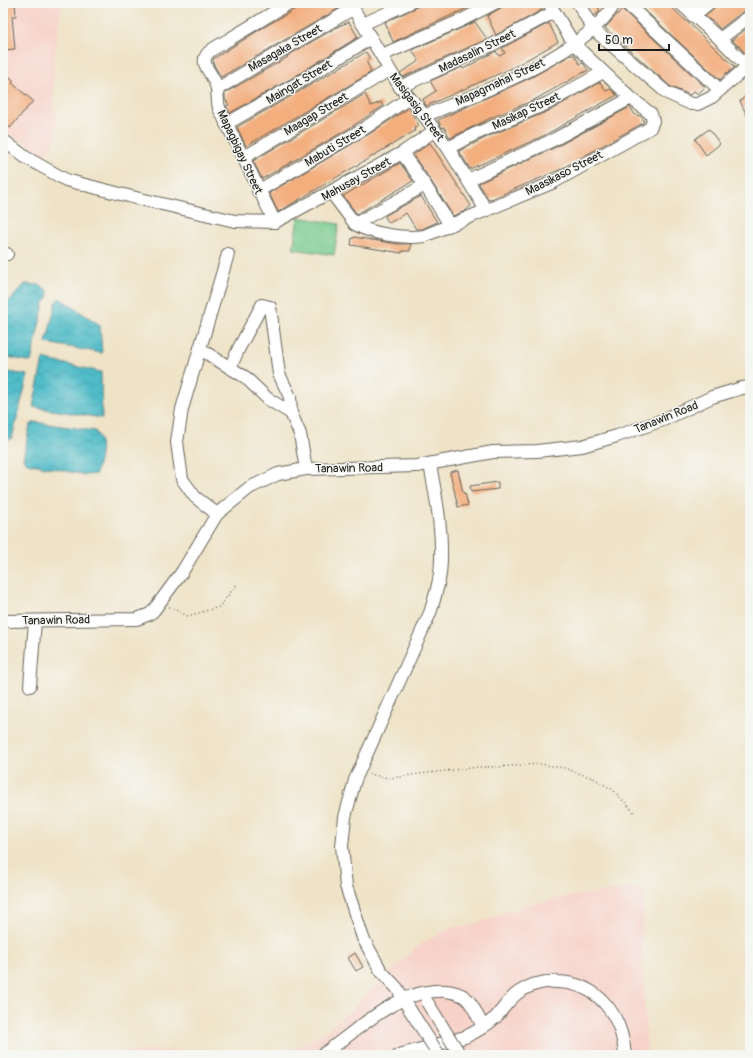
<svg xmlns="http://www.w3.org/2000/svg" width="753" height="1058" font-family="Pangolin,sans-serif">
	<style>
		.built { fill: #f7d1c8 }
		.pitch { fill: #76c98b; stroke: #497254 }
		.water { fill: url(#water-waves); stroke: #366c72 }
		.building { fill: #f3ae7e }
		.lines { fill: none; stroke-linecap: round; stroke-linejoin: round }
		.minor-casing { stroke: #666258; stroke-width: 14 }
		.path { stroke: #666258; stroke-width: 1.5; stroke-dasharray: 1 3; stroke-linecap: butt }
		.minor { stroke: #fff; stroke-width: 12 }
		.minor-bridge-casing { stroke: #666258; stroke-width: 14; stroke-linecap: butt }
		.minor-bridge { stroke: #fff; stroke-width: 12 }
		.labels { text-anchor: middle; stroke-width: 3; stroke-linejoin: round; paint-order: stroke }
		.street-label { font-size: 12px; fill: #1c1c1c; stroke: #f6f6f2 }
	</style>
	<defs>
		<pattern id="water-waves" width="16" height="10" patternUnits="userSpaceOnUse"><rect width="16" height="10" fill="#4fbcc8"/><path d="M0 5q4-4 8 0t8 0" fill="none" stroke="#44a1ab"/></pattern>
	</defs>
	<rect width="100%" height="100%" fill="#f6f6f2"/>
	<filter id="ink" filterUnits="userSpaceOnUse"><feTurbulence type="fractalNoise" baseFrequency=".025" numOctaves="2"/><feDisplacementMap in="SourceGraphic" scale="8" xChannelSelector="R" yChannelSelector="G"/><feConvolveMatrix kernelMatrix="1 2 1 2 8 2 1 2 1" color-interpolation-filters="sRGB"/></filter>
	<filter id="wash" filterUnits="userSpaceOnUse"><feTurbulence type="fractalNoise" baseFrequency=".012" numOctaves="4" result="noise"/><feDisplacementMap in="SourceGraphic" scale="16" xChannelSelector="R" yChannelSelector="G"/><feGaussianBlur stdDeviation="0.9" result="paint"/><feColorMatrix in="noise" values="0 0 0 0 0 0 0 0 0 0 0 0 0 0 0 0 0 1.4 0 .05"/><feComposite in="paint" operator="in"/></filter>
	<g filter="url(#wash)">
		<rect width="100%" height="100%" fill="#efe3c7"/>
		<g class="built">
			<polygon points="3,3 62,3 54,61 54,107 57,130 52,148 42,154 3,130"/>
			<polygon points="636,888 644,891 642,946 647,1055 102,1055 122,1052 199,1049 254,1053 281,1051 299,1047 326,1031 347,1013 416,947 452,927 468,926 528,905 560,898"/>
		</g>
		<polygon class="pitch" points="298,217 339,224 334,255 293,249"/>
		<g class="water">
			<polygon points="25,284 39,285 47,290 49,296 44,303 31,362 3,356 3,308"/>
			<polygon points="59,298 100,325 102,353 46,343 56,303"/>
			<polygon points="43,359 101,372 102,418 33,407"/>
			<polygon points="3,371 28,375 12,438 7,441 5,446 3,446"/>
			<path d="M35 422 95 431C105 444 99 459 96 474L86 475 27 463 23 459 30 425Z"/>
		</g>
		<g id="blocks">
			<g class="building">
				<polygon points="3,3 15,3 16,16 12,16 15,49 3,50"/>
				<polygon points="308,3 343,3 343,6 221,77 214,65 213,59 259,30 304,4 305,5"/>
				<polygon points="426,3 478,3 393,42 385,22"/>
				<polygon points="509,3 540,3 542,10 496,35 487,16"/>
				<polygon points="587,3 596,3 600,11 597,14 594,16"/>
				<polygon points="637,3 667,3 735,67 728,73 727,72 720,80"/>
				<polygon points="719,3 750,3 750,8 745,10 720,29 712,20 711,21 705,16"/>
				<polygon points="622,9 705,87 698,94 694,91 690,95 671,87 605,28"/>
				<polygon points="349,22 358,37 294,77 230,113 226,106 229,105 225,99 225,93 288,57 287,56 339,26"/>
				<polygon points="475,22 487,39 403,77 400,73 419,61 412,50"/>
				<polygon points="549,23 558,42 512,68 426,106 423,99 436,91 430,81 462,67 463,69 496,51 499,56 505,53 502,48"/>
				<polygon points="750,26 750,57 748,57 739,46 738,46 732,40"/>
				<polygon points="366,52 370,59 366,61 371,71 370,73 246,146 237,127 314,83"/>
				<polygon points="571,55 574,55 580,64 583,63 588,70 534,100 493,117 450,138 444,127 442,128 438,120 532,77"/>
				<polygon points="3,70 14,81 12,83 33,101 10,128 3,122"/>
				<polygon points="600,82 606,91 610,89 617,95 543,136 470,169 459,151 489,136 551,110"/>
				<polygon points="750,92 750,122 740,101"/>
				<polygon points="365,94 371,106 381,102 383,106 348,129 262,179 253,161"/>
				<polygon points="630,107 635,115 641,116 644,121 643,122 643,123 559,170 489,200 479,184 479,183 558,146"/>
				<polygon points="409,108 419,126 414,128 415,131 278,212 269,193 369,134"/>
				<polygon points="709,129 720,144 706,155 695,139"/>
				<polygon points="430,143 470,204 471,206 465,211 453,216 431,181 413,155"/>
				<polygon points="400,163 413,181 357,214 343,196"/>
				<polygon points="421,196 437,222 422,229 416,229 406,213 389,223 385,217 386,215"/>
				<polygon points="354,237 397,244 411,244 410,251 402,251 402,253 351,245 352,238 354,238"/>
				<polygon points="458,470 463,493 465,493 468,505 458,507 450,472"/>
				<polygon points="498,482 498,489 471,492 470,486"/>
				<polygon points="355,953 363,967 356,971 348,958"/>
			</g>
		</g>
	</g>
	<g filter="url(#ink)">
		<use href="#blocks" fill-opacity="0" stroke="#666258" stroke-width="1"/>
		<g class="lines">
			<defs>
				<g id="minor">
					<polyline points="350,3 400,87 417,106 448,148 486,210"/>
					<polyline points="578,3 593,29 667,93 691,104 698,104 712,97 750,64"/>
					<polyline points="626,3 720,90"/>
					<polyline points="680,3 720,39 747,66"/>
					<polyline points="693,16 709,3"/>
					<polyline points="363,24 409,3"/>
					<polyline points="720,39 750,16"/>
					<polyline points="382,55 462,20 495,3"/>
					<polyline points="400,87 492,45 554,12"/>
					<polyline points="217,89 354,8"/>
					<path d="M424 116C478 94 586 54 615 3"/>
					<polyline points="226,124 298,83 371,38"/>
					<polyline points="3,140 25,157 66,180 136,198 235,221 275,222"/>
					<polyline points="448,148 473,135 548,103 603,72"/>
					<polyline points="402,153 425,185 450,225"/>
					<polyline points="243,158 389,70"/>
					<polyline points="468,180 555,139 631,98"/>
					<polyline points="258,191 365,128 409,98"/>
					<path d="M331 192 355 224C371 234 405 239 424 236L554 182 650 128 653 121 651 114 631 98 574 44 549 3"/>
					<path d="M275 222 219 108C217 101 218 96 217 89 215 73 193 62 213 49L289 3"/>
					<polyline points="275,222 402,153 434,131"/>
					<polyline points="355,224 425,185"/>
					<polyline points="3,253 7,254"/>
					<polyline points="200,349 245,377 268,399 291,413"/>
					<polyline points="230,368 239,348 262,305 270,307 279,374 290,397 291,413 300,434 306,469"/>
					<polyline points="217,514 195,497 182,479 177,442 182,409 228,254"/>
					<polyline points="3,621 137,619 150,614 154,610 182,572 217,514 249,488 278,474 306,469 417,466 493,452 537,451 582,446 617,436 663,420 712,397 742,388 750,387"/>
					<polyline points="30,686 35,621"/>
					<path d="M410 1010 397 988 381 971 363 938 346 886 342 846 345 817 355 780 430 613C434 600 438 588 440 574 444 538 437 501 430 465"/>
					<path d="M322 1055C358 1030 400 987 446 991 453 992 460 993 466 998 474 1005 477 1017 483 1026"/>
					<path d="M399 1055 465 1037C476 1032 487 1025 496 1017 503 1009 510 998 519 992 530 985 544 981 557 982 599 983 622 1016 625 1055"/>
				</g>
			</defs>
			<use href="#minor" class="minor-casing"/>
			<g class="path">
				<polyline points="169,607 188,616 219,607 238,583"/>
				<polyline points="369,774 388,778 400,777 411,775 479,767 499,767 539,764 564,768 595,779 613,790 636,814"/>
			</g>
			<use href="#minor" class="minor"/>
			<defs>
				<g id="minor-bridge">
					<polyline points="427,1002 460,1055"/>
					<polyline points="410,1010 439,1055"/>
				</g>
			</defs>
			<use href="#minor-bridge" class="minor-bridge-casing"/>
			<use href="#minor-bridge" class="minor-bridge"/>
		</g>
	</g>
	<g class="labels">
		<g class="street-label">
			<text transform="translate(285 48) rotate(-30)" y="4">Masagaka Street</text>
			<text transform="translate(477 51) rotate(-26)" y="4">Madasalin Street</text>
			<text transform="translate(299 82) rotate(-31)" y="4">Maingat Street</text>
			<text transform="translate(500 82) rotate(-25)" y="4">Mapagmahal Street</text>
			<text transform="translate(417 107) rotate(53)" y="4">Masigasig Street</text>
			<text transform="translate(526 111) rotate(-25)" y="4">Masikap Street</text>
			<text transform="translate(316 114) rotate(-31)" y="4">Maagap Street</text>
			<text transform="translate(335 146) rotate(-31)" y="4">Mabuti Street</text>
			<text transform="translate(240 152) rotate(65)" y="4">Mapagbigay Street</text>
			<text transform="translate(564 173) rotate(-27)" y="4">Maasikaso Street</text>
			<text transform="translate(356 179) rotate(-29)" y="4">Mahusay Street</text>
			<text transform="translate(666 417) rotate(-22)" y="4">Tanawin Road</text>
			<text transform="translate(349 468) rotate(-1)" y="4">Tanawin Road</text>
			<text transform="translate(56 620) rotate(-1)" y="4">Tanawin Road</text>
		</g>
	</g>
	<rect width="753" height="1058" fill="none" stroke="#f6f6f2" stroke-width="16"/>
	<path d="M599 44v6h70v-6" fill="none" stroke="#1c1c1c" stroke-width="2"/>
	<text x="605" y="44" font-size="12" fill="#1c1c1c" stroke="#f6f6f2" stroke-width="3" paint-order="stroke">50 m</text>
</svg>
